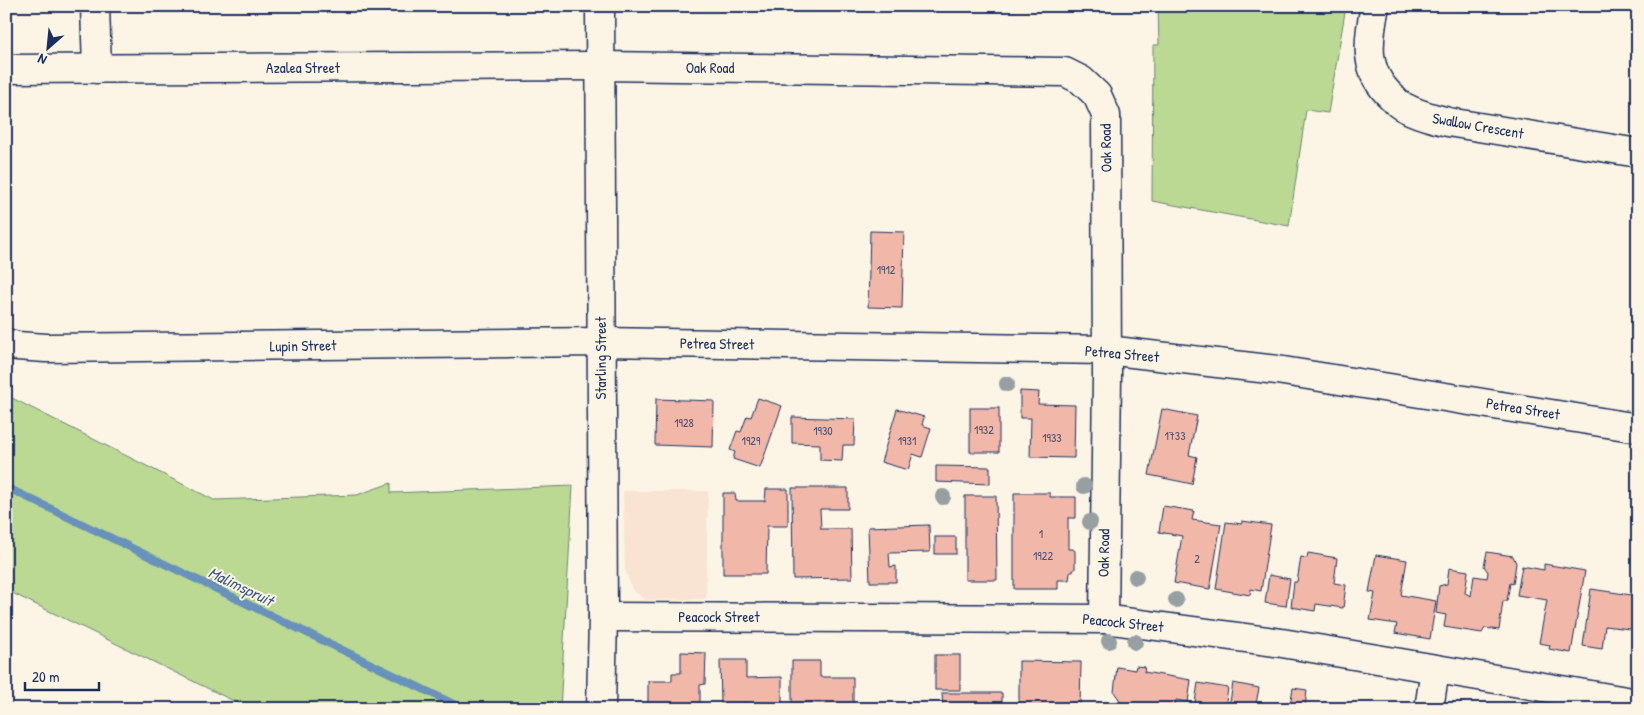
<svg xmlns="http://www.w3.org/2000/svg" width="1644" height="715" font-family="'Patrick Hand',sans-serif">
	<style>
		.built { fill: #f9e3d3 }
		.green { fill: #bbd992; stroke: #6b8478 }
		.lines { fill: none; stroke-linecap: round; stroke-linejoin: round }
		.stream { stroke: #6791bb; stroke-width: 8 }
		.building { fill: #f1b8aa; stroke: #1b2f5e }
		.minor-casing { stroke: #1b2f5e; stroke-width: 31 }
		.minor { stroke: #fcf5e5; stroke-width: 28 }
		.tree { fill: #96a0a2 }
		.labels { text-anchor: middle; stroke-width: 4; stroke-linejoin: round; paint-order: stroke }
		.number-label { font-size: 12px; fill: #505171 }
		.street-label { font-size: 15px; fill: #1b2f5e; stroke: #fcf5e5 }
		.water-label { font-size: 16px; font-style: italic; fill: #3b5885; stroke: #fcf5e5 }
	</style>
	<rect width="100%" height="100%" fill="#fcf5e5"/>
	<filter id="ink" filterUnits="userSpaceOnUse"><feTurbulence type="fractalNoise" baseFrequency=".02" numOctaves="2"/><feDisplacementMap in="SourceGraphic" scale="10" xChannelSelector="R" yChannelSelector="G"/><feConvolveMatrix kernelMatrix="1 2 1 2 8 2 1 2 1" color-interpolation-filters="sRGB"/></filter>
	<g filter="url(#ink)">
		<polygon class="built" points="623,491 708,491 706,599 646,600 632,590 625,569"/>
		<g class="green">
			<polygon points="1158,6 1346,6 1328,113 1306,110 1289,226 1152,201 1153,45 1159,45"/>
			<polygon points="6,395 214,500 357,495 391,483 391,493 573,486 560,709 250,709 6,590"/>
		</g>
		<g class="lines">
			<polyline class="stream" points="6,487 464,709"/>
		</g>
		<g class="building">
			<polygon points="870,231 904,232 902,308 868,307"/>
			<polygon points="1020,391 1039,392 1038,404 1075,405 1074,458 1030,457 1031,418 1020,418"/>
			<polygon points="758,398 782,406 760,468 733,459 735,452 730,450 737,431 741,432 747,416 751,417"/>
			<polygon points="656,399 714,401 713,447 655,445"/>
			<rect x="970" y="408" width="29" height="44"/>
			<polygon points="897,409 924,417 922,425 931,428 922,457 913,454 908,470 881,462"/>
			<polygon points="1162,409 1197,416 1189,455 1197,457 1192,484 1149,475"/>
			<polygon points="792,417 855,419 854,445 843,445 842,461 820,460 820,444 792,443"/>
			<polygon points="936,466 990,467 990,484 936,482"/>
			<polygon points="792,488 848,488 848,509 820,509 821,529 851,529 852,578 793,579"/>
			<polygon points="766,489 788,489 788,526 767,526 766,574 723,574 723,493 735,493 736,501 765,501"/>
			<polygon points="1014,493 1050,493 1050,497 1076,497 1076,518 1068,518 1068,549 1073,549 1075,551 1075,569 1070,573 1069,580 1058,580 1058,589 1014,589"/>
			<polygon points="965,496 996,496 997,580 965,580"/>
			<polygon points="1163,506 1194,511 1192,520 1221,524 1210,589 1174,583 1182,536 1159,532"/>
			<polygon points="1242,521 1271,525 1261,591 1251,589 1250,595 1216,589 1226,522 1242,524"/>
			<polygon points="929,525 930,552 889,553 890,567 896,566 896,582 870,582 868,527"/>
			<rect x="935" y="537" width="21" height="17"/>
			<polygon points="1487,552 1513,556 1516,563 1513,584 1510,583 1507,601 1503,601 1499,630 1485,628 1482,633 1444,627 1446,615 1436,613 1439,586 1447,584 1449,568 1468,571 1465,593 1471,596 1474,576 1487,578 1488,572 1484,566"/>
			<polygon points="1308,553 1337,558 1334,583 1346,585 1343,608 1316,604 1315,611 1291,607 1294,582 1297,582 1301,557 1307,558"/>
			<polygon points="1376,555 1407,560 1401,595 1436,601 1430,639 1395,633 1397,624 1370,620 1375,593 1369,592"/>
			<polygon points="1544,564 1585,571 1571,653 1549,649 1550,645 1539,643 1547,600 1517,595 1522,566 1544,570"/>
			<polygon points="1269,575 1290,579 1286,606 1265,603"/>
			<polygon points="1591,589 1638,596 1638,630 1605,626 1602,649 1583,646"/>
			<polygon points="681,652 706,653 705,684 700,685 700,709 659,709 659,705 648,705 648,681 672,681 672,673 681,673"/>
			<rect x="935" y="655" width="25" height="35"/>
			<polygon points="720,660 746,660 746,678 782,677 782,709 749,709 749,703 721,704"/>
			<polygon points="792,661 820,661 820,677 853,677 853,709 825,709 825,703 792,703"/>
			<polygon points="1019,661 1081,662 1080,706 1019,705"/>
			<polygon points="1136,666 1145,667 1144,672 1191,680 1188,702 1176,700 1174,709 1126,709 1114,692 1117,667 1135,670"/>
			<polygon points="1198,683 1228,688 1226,701 1230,702 1233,683 1259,688 1255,709 1194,709"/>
			<polygon points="1293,688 1307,690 1305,708 1290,705"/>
			<polygon points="942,693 1002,693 1002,709 943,709"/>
		</g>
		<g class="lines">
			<defs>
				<g id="minor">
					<polyline points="95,6 97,69"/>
					<polyline points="600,6 603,617 601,709"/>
					<path d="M1375 6C1368 41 1363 71 1392 97 1395 101 1399 105 1404 107 1418 115 1433 118 1448 122L1638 153"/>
					<polyline points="6,69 600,66 1065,72 1081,80 1097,95 1106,115 1107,375 1104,619"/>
					<polyline points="6,343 17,346 46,348 601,342 1107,350 1277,370 1638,428"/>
					<polyline points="603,617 1104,619 1282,643 1638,703"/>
					<polyline points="1429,709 1435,669"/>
				</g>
			</defs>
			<use href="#minor" class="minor-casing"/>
			<use href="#minor" class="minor"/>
		</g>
		<g class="tree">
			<circle cx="1007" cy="384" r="8"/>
			<circle cx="1084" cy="486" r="8"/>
			<circle cx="943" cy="497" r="8"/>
			<circle cx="1090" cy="522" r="8"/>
			<circle cx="1136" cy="577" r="8"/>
			<circle cx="1176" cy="600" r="8"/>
			<circle cx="1109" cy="641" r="8"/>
			<circle cx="1135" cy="642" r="8"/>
		</g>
	</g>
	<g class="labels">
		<g class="number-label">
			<text x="886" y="274">1912</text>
			<text x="684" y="427">1928</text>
			<text x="984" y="434">1932</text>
			<text x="823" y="435">1930</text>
			<text x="1175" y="440">1733</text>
			<text x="1052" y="442">1933</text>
			<text x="751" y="445">1929</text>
			<text x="907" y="445">1931</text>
			<text x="1041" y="538">1</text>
			<text x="1043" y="560">1922</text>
			<text x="1197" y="563">2</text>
		</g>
		<g class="street-label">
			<text x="303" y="73">Azalea Street</text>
			<text x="710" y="73">Oak Road</text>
			<text transform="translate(1478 126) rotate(10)" y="5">Swallow Crescent</text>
			<text transform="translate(1106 148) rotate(-91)" y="5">Oak Road</text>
			<text transform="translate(717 344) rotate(1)" y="5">Petrea Street</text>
			<text transform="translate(303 346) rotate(-1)" y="5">Lupin Street</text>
			<text transform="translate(1122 354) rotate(5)" y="5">Petrea Street</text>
			<text transform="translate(601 358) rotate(-90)" y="5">Starling Street</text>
			<text transform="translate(1523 409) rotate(9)" y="5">Petrea Street</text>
			<text transform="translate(1104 553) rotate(-89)" y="5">Oak Road</text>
			<text x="719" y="622">Peacock Street</text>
			<text transform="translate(1123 623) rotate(6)" y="5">Peacock Street</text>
		</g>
		<g class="water-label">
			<text transform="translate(241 586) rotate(26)" y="6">Malimspruit</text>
		</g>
	</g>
	<rect width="1644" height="715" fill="none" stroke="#fcf5e5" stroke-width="25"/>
	<rect x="12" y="12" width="1619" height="690" fill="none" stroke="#1b2f5e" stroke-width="2" filter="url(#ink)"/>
	<g transform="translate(48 48) rotate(207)" stroke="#fcf5e5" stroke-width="4" paint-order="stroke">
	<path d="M0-4L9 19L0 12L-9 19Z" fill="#1b2f5e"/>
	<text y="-8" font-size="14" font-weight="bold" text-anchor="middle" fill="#1b2f5e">N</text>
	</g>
	<path d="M25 682v8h74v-8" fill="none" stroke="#1b2f5e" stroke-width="2.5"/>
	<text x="32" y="682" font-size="15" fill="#1b2f5e" stroke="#fcf5e5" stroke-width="4" paint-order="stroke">20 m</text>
</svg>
